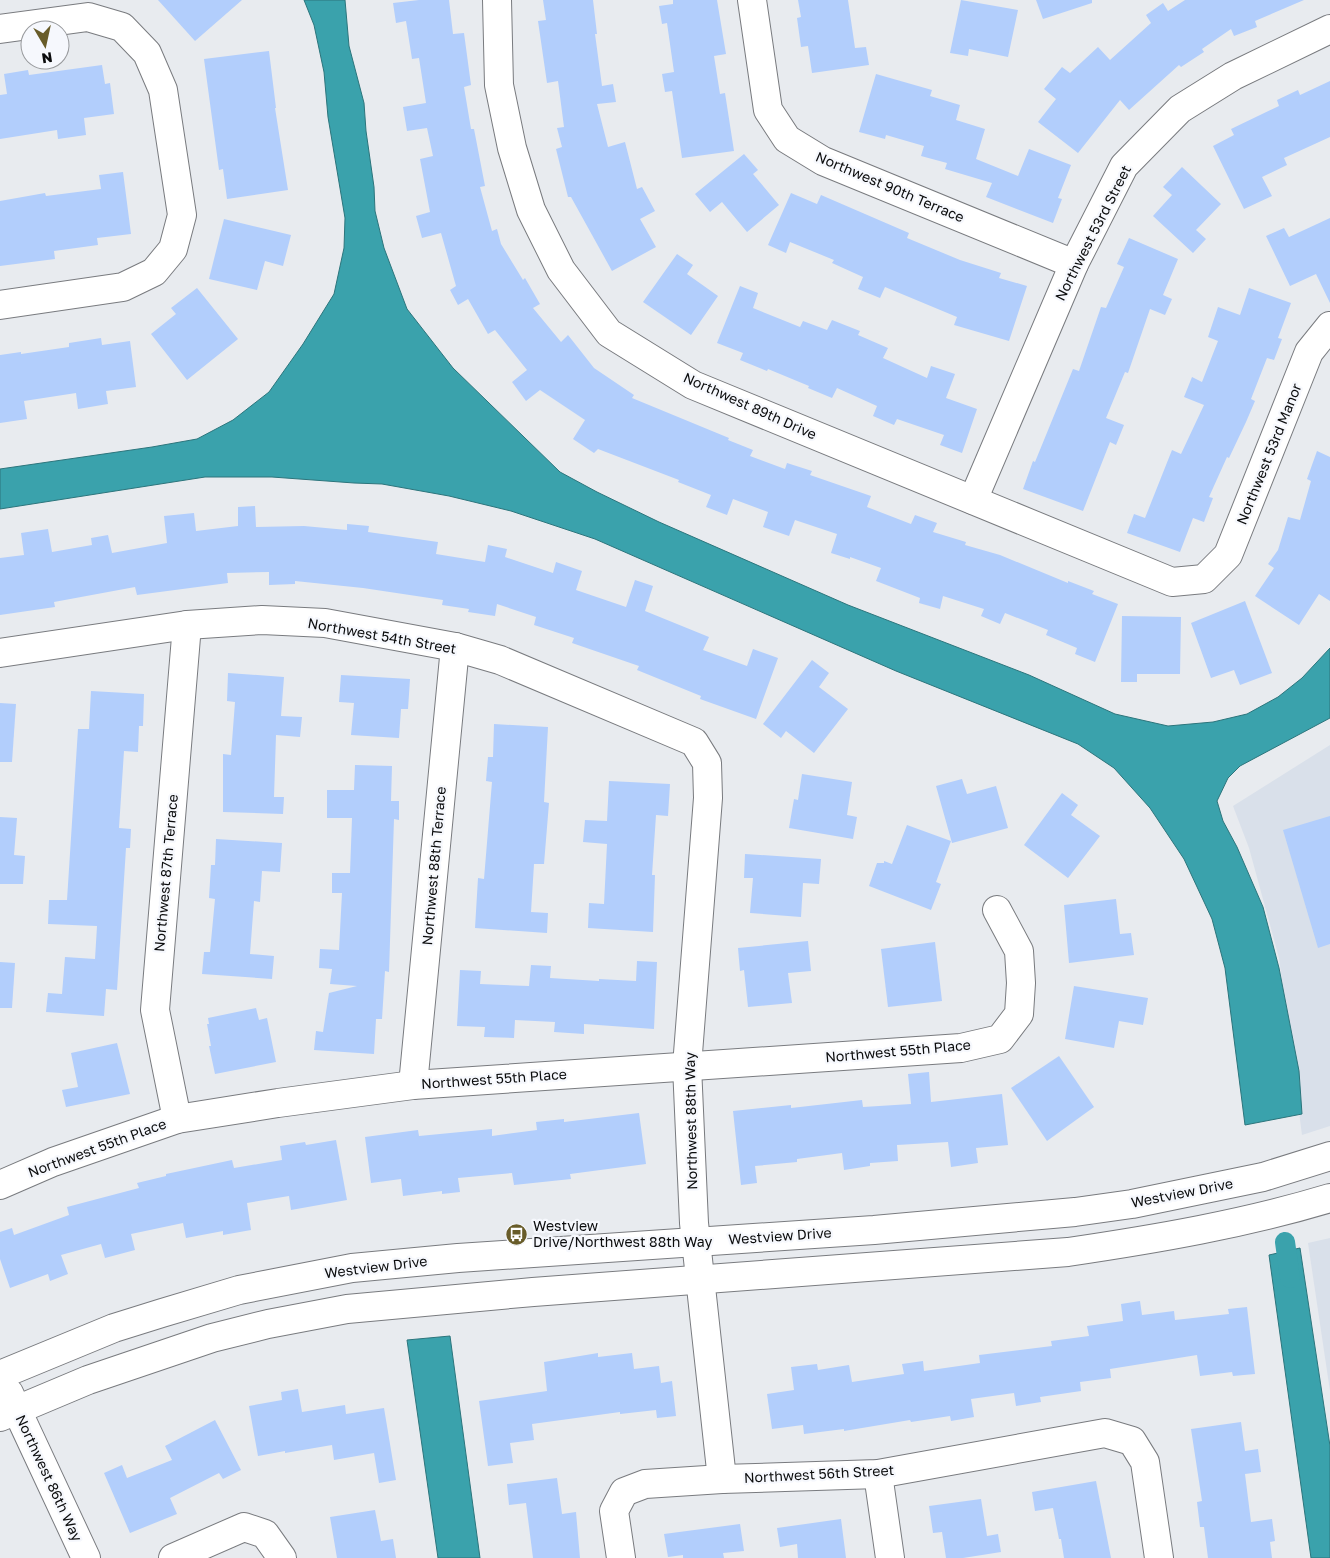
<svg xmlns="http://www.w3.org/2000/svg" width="1330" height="1558" font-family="'Golos Text',sans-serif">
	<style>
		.built { fill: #d9e0ea }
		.water { fill: #3aa2ac; stroke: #2c757c }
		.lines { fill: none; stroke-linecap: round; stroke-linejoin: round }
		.canal { stroke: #3aa2ac; stroke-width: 20 }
		.building { fill: #b2cefc }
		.minor-casing { stroke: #797b7f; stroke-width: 30 }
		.minor { stroke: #fff; stroke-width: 28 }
		.labels { text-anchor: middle; stroke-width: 4.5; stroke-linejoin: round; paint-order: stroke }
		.street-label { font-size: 14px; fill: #0b0c0d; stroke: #f6f8fd }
		.poi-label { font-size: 14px; fill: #0b0c0d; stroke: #f6f8fd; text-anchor: start }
	</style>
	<rect width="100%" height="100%" fill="#e8ebef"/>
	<g class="built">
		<polygon points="1330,745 1330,1126 1302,1135 1279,958 1249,848 1233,806"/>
		<polygon points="1330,1238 1330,1391 1308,1243"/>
	</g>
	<g class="water">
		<polygon points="304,0 345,0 349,46 364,103 366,131 374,187 375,211 384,248 407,309 453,368 560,472 597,492 659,522 848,605 1029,675 1115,714 1168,726 1213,722 1247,714 1278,697 1302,678 1330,648 1330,718 1240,766 1228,778 1217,801 1223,821 1237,847 1263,907 1279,968 1299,1071 1302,1114 1245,1125 1225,968 1212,919 1184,859 1150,808 1114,768 1078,744 896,671 595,539 511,511 449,496 382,484 354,483 272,477 205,477 0,509 0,469 152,447 197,439 233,420 269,392 303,344 334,294 344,248 345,218 328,117 324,72 314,25"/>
		<polygon points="1300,1248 1330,1446 1330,1558 1311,1558 1269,1255"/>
		<polygon points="450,1336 480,1558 438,1558 407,1340"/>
	</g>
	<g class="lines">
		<polyline class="canal" points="1285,1242 1290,1278"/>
	</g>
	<g class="building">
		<polygon points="158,0 242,0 195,41"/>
		<polygon points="419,0 449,0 453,34 464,33 471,85 464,87 471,129 474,129 485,186 480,187 492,231 497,229 501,244 523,280 525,278 540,304 533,308 561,342 568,335 594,368 634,395 632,398 729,438 728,440 753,450 750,456 785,469 787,463 812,471 810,475 871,496 867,507 911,524 915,515 937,523 933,532 966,542 965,545 1000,555 1068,583 1068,581 1094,591 1092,594 1118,604 1095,662 1075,654 1077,648 1046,635 1048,630 1005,613 1000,624 981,616 984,609 943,596 940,609 919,603 920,598 876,581 881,568 850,557 850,559 831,553 837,534 795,520 789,536 763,527 768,512 733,499 727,515 706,507 711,495 678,482 679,480 598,449 594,453 573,439 585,420 540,390 526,401 512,382 527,370 495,330 488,334 468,299 458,305 450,290 456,286 441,233 422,238 416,216 430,212 420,159 433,156 427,128 407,131 403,107 426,103 419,58 412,59 406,21 396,23 393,3"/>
		<polygon points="543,0 593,0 597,34 595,34 602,86 613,84 616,102 597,104 608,147 625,142 637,189 642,187 655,211 640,219 656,247 612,271 571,197 568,197 556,149 562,147 557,128 564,127 558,81 547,83 538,21 546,20"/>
		<polygon points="673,0 717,0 726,54 714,56 720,94 725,93 734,151 682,158 672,91 665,92 662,74 674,72 667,23 662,24 659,6 673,4"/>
		<polygon points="798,0 848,0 855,48 866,47 869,65 812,73 808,46 801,47 797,18 801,17"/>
		<polygon points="961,0 1018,10 1008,57 969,49 968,56 950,53"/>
		<polygon points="1036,0 1092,0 1092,3 1043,19"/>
		<polygon points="1185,0 1304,0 1255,21 1257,27 1234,36 1231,29 1202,49 1204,52 1181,67 1179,65 1129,110 1120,100 1078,153 1038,122 1056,99 1044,89 1062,67 1070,73 1098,47 1110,60 1151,23 1146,15 1163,3 1168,11"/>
		<polygon points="269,51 276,108 275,108 288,190 227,199 223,169 219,170 204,59"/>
		<polygon points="102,65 105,84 110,83 114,114 84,118 86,135 58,139 57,130 0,139 0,95 7,94 4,74 28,70 29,75"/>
		<polygon points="876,74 932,90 930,96 960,105 956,120 985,129 976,159 1018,176 1029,149 1071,165 1058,198 1062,199 1053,223 986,197 992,183 945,169 947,163 921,156 924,146 886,135 885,139 859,132"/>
		<polygon points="1330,81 1330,137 1284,158 1287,165 1262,177 1272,196 1244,209 1213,146 1234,135 1231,129 1279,106 1277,100 1298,90 1300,95"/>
		<polygon points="744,154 758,170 753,174 779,205 747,232 722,202 710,212 695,194"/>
		<polygon points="1182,167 1221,204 1196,230 1206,239 1193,253 1153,216 1172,195 1163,187"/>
		<polygon points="123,172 131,234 97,238 98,245 54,251 55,259 0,266 0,201 45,193 46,196 101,189 99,175"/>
		<polygon points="791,193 817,204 821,195 909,233 907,238 960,260 1001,273 999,278 1027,286 1009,341 954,325 957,317 885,287 880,298 858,289 863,277 832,263 834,260 790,242 786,253 768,245"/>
		<polygon points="1330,218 1330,303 1316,274 1290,286 1266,236 1284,228 1289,237"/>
		<polygon points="224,219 291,235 283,266 265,261 257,290 209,279"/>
		<polygon points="1129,238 1178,259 1163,295 1172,299 1165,315 1150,309 1128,373 1125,372 1106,418 1124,425 1116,445 1110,442 1083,511 1023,489 1033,461 1035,462 1073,369 1079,371 1101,307 1106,308 1124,267 1117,264"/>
		<polygon points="677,254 693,265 687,274 718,296 691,335 643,302"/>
		<polygon points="740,286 758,293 753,308 800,327 803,321 827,330 832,320 860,331 858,335 888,348 883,358 927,378 931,366 955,374 946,398 977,409 962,453 940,445 944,435 897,419 894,425 873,416 877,406 837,388 832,398 808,388 809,386 768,369 767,371 740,360 743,353 717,343"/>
		<polygon points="197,288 238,339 187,380 151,334 176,314 171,308"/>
		<polygon points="1249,288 1291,303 1278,338 1282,339 1274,360 1267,358 1251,399 1255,401 1246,422 1229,458 1227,457 1209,497 1213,498 1204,522 1193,518 1180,552 1127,533 1134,514 1145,518 1172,450 1181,454 1204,405 1184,397 1192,377 1202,382 1218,341 1208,337 1218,307 1240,315"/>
		<polygon points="101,338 102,345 130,341 136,387 106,391 108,404 78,409 76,393 24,401 27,419 0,423 0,355 21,352 21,354 69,347 69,343"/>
		<polygon points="1317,451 1330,457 1330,601 1319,594 1299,625 1255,596 1274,568 1268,564 1278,550 1288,517 1300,520 1311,481 1307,479"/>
		<polygon points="255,506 256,527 304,526 347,530 347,524 369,526 368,532 438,542 436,554 485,562 488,545 507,549 505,557 553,573 556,562 582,571 576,590 626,607 635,580 653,586 645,611 709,637 703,650 747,666 753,649 778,658 756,719 700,699 701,696 637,670 639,666 572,643 574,638 534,625 536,617 497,604 495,616 468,612 469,609 442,605 443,600 363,588 295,581 295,584 269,585 269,572 227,573 228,583 137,595 135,587 54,602 55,607 0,615 0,558 24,555 21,533 48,529 52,552 92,545 91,538 108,535 112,553 167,543 164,516 194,513 196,531 238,526 238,507"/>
		<polygon points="1245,601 1272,673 1240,685 1234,670 1211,678 1191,623"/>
		<polygon points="1122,616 1181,617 1180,674 1137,674 1137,682 1121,682"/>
		<polygon points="812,660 829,673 819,687 848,709 814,753 786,731 781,738 763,724"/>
		<polygon points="228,673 284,677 281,716 302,717 300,737 276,735 274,797 284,797 283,814 223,812 223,754 231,755 235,702 227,701"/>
		<polygon points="341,675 410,679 408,709 401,709 399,738 351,735 354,703 339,702"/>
		<polygon points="91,691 144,694 143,726 139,726 138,752 124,751 119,828 131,829 130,848 126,848 117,990 106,989 104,1016 46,1012 48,993 62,994 65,957 95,959 97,926 48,924 49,900 67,900 78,729 89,729"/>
		<polygon points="0,703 16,704 12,762 0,762"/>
		<polygon points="494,724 548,727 544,802 549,803 544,864 534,864 531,912 548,913 547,933 475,928 478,878 484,879 492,782 486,781 488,757 493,757"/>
		<polygon points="355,765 392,766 391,801 399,801 399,820 394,819 389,972 385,971 382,1019 376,1019 374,1054 314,1050 316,1031 323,1032 329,993 357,986 330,984 332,969 319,968 320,949 339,950 342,893 332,893 332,873 350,873 352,818 327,818 327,790 354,790"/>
		<polygon points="802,774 852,782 847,815 857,817 853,839 789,828 794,799 798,800"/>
		<polygon points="962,779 967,794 996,786 1008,828 952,843 936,786"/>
		<polygon points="609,781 670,784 668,816 656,815 652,875 655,875 653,932 588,928 589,903 604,904 607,844 583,842 585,820 607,821"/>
		<polygon points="1062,793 1078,805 1071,815 1100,836 1068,878 1024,845"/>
		<polygon points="1330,816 1330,944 1318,948 1283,830"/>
		<polygon points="0,817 17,818 14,855 25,856 23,884 0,884"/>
		<polygon points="907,825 951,841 936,882 941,884 931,910 869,886 877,863 884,863 884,861 892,864"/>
		<polygon points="216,839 282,843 280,872 262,871 260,902 254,901 250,954 274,956 272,979 202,974 204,952 210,952 215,899 209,898 211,865 215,865"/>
		<polygon points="745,854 821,859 819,884 803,883 801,917 750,913 753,878 744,878"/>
		<polygon points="1116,899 1120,934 1131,933 1134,955 1069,963 1064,905"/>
		<polygon points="808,941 811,971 788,973 792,1003 748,1007 744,970 740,971 738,948"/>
		<polygon points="935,942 942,1001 888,1007 881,949"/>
		<polygon points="637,961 657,962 654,1029 584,1024 584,1034 554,1032 555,1022 515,1020 514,1038 484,1037 485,1027 457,1026 460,970 481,971 480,984 529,986 531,965 551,966 550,978 599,981 599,979 636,981"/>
		<polygon points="0,962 15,963 12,1008 0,1008"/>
		<polygon points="1074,986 1148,998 1143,1025 1119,1021 1114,1048 1065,1039"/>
		<polygon points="256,1008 259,1020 267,1018 276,1062 215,1074 209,1046 211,1046 207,1024 209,1024 208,1018"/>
		<polygon points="117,1043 130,1094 66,1107 62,1090 78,1087 71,1053"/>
		<polygon points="1059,1056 1094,1107 1047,1141 1011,1088"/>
		<polygon points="929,1072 931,1102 1002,1094 1008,1145 976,1148 978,1163 951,1167 948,1142 897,1145 898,1161 870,1163 870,1166 844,1170 842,1153 797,1159 797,1162 755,1166 757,1183 741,1185 733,1111 791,1105 791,1108 862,1100 863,1107 911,1104 908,1074"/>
		<polygon points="639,1113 646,1164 570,1174 571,1179 514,1185 512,1173 458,1178 460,1192 442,1194 442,1191 403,1196 401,1179 371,1183 365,1137 418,1130 419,1136 492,1129 492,1136 537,1130 536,1122 564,1119 564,1122"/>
		<polygon points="336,1140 347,1200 291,1210 289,1196 247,1203 251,1230 223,1235 223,1231 186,1238 183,1223 131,1234 135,1250 105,1258 101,1244 61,1255 68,1274 50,1281 48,1274 10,1288 0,1259 0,1232 12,1228 14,1235 69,1215 67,1207 139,1188 137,1183 166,1176 166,1174 232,1160 234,1168 282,1160 280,1146 305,1142 306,1145"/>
		<polygon points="1140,1301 1142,1315 1174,1311 1175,1320 1229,1314 1228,1309 1247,1307 1255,1374 1233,1376 1232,1372 1200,1376 1197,1355 1110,1369 1111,1378 1080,1382 1081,1391 1040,1397 1041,1402 1016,1406 1014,1393 971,1399 974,1417 951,1421 950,1416 911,1422 910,1420 844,1431 844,1429 804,1434 803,1425 772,1429 767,1394 794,1390 791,1367 817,1364 818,1370 849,1365 852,1382 904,1374 902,1364 923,1361 924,1371 980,1363 979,1355 1052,1346 1051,1341 1089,1336 1087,1326 1123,1321 1121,1304"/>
		<polygon points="598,1353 598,1357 632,1353 634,1369 659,1366 661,1383 672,1381 676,1416 657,1418 656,1410 620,1414 620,1412 532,1424 534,1440 510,1443 513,1463 488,1466 479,1401 547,1391 544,1362"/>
		<polygon points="298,1389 302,1412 345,1405 346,1414 384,1408 396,1480 379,1483 374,1453 334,1460 332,1445 285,1453 285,1451 258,1456 249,1406 282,1400 281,1392"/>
		<polygon points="215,1420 241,1470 223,1479 219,1473 170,1498 177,1514 130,1533 104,1473 122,1465 127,1478 172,1460 165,1446"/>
		<polygon points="1241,1422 1245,1451 1258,1449 1261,1472 1245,1474 1251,1522 1272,1519 1275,1541 1270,1542 1272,1558 1208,1558 1204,1527 1200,1527 1197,1502 1202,1501 1191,1429"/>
		<polygon points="557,1478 562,1514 576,1512 580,1558 533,1558 526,1503 509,1505 507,1484"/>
		<polygon points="1096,1481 1111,1558 1064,1558 1061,1539 1059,1539 1053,1508 1035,1511 1032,1492"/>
		<polygon points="981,1499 987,1536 998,1534 1001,1552 963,1558 946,1558 942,1532 933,1533 929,1506"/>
		<polygon points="375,1510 381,1541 393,1539 396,1558 337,1558 330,1517"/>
		<polygon points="841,1519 846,1558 798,1558 797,1544 780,1547 777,1528"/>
		<polygon points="740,1524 744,1551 723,1553 724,1558 683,1558 683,1555 668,1557 664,1534"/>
	</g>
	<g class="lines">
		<defs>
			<g id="minor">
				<polyline points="497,0 499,85 512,148 531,210 561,270 609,333 693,385 1172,582 1204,579 1228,555 1309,352 1330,326"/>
				<polyline points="752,0 768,110 787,139 823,161 1074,264"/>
				<polyline points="0,29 88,17 122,27 147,53 163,90 182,215 173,249 154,272 123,287 0,305"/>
				<polyline points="973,500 1074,264 1124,166 1180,109 1233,76 1330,29"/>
				<polyline points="0,653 187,625 262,620 325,623 455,647 500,660 694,742 707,763 708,798 687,1066 694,1223 722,1479"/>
				<polyline points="413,1085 455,647"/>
				<polyline points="177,1119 155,1010 187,625"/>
				<polyline points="0,1185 53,1162 177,1119 278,1103 413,1085 961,1048 1000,1039 1019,1014 1021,983 1019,951 997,910"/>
				<polyline points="0,1375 114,1328 162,1313 239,1290 352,1268 458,1258 874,1230 1075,1212 1132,1204 1263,1177 1330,1156"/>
				<polyline points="9,1393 86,1558"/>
				<path d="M0 1417 88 1380 212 1338 268 1324 347 1309 533 1292 1068 1252C1156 1239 1244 1224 1330 1198"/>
				<polyline points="878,1474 890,1558"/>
				<polyline points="173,1558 244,1527 265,1534 282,1558"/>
				<polyline points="621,1558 614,1511 624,1492 645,1484 722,1479 878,1474 1105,1433 1132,1441 1145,1462 1159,1558"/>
			</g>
		</defs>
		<use href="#minor" class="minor-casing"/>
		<use href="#minor" class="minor"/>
	</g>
	<defs>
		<symbol id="bus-disc" viewBox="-11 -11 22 22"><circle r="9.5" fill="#685c29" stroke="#f6f8fd"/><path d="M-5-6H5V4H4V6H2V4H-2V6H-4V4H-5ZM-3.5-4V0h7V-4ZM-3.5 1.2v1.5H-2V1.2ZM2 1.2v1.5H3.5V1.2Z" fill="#fff"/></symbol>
	</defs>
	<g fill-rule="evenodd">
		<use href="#bus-disc" x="504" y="1222" width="25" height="25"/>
	</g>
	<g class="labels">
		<g class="street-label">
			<text transform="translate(890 187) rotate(23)" y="5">Northwest 90th Terrace</text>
			<text transform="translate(1093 233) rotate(-63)" y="5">Northwest 53rd Street</text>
			<text transform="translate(750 406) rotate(24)" y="5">Northwest 89th Drive</text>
			<text transform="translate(1269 454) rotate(-68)" y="5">Northwest 53rd Manor</text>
			<text transform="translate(382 636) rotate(10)" y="5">Northwest 54th Street</text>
			<text transform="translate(434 866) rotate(-85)" y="5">Northwest 88th Terrace</text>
			<text transform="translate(166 873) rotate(-85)" y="5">Northwest 87th Terrace</text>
			<text transform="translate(898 1051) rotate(-5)" y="5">Northwest 55th Place</text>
			<text transform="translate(494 1079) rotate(-4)" y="5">Northwest 55th Place</text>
			<text transform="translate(691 1121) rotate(-91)" y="5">Northwest 88th Way</text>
			<text transform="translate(97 1148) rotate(-20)" y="5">Northwest 55th Place</text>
			<text transform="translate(1182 1193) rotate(-11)" y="5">Westview Drive</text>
			<text transform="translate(780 1236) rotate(-4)" y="5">Westview Drive</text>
			<text transform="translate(376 1267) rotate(-7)" y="5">Westview Drive</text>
			<text transform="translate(819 1474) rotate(-3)" y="5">Northwest 56th Street</text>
			<text transform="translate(49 1478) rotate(65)" y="5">Northwest 86th Way</text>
		</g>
		<g class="poi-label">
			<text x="533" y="1231">Westview<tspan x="533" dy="16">Drive/Northwest 88th Way</tspan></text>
		</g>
	</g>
	<g transform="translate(45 45) rotate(171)"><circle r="24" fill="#f6f8fd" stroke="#989a9d"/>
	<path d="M0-4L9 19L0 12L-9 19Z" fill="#685c29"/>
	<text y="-8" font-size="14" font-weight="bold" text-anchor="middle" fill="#0b0c0d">N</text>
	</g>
</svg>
